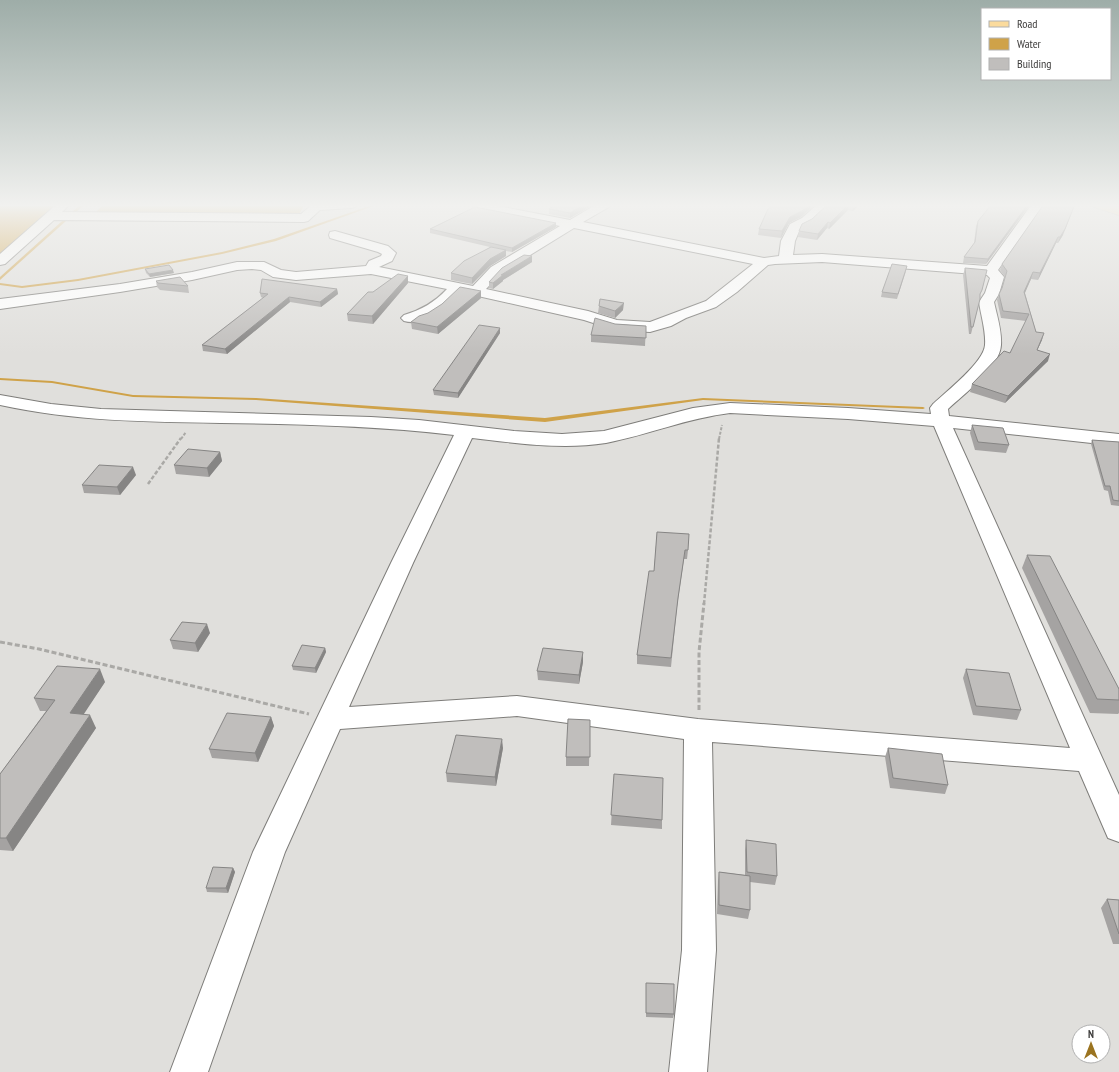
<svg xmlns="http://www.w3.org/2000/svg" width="1119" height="1072" font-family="'PT Sans Narrow',sans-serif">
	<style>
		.water { fill: #cfa249 }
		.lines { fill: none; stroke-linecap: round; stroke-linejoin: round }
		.stream { fill: #cfa249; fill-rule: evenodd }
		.minor-casing { stroke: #7e7d7a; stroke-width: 2 }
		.major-casing { stroke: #bdbdbc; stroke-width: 2 }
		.path-far2 { stroke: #aaa9a6; stroke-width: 2; stroke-dasharray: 3 1.5; stroke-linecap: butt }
		.path-far1 { stroke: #aaa9a6; stroke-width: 2.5; stroke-dasharray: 4 2; stroke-linecap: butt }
		.path { stroke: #aaa9a6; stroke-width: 3; stroke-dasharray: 5 2.5; stroke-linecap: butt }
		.minor { fill: #fff; fill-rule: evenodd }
		.major { fill: #fbdb9d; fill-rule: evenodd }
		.wall { fill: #a5a3a2 }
		.shaded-wall { fill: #868584 }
		.building { fill: #c0bebc; stroke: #868584 }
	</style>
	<rect width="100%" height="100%" fill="#e0dfdc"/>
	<g class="water">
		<polygon points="0,204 59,204 0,258"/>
		<polygon points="104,204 305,204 298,216 94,214"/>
	</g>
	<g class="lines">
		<g class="stream">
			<polygon points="81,204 85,204 0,280 0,277"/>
			<polygon points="375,204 379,204 276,241 222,254 78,281 22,288 0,285 0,283 22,286 78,279 222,252 274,239"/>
			<polygon points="0,378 52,381 133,395 256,398 545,418 703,398 923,407 925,408 923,409 703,400 545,422 256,400 133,397 52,383 0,380"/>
		</g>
		<defs>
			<g id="minor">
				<polygon points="57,204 66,204 68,206 62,212 301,214 313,204 357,204 355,207 351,208 320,210 308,221 304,222 54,220 5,264 0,265 0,254"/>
				<path d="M477 204H488L570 220 597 204H611L609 207 583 222 764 258 779 256 781 241 790 224 802 218 818 204H831L810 224 800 229 795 241 793 255 822 254 987 266 1032 204H1044L998 270 1004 277 999 294 994 302C997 316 1002 331 1001 345 1000 367 964 394 948 409L949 416 1119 434V446L953 428 1119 795V842L1108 838 1079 771 712 742 716 950 707 1072H669L682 950 684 739 517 716 340 729 285 852 208 1072H170L253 852 391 563 454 435C377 426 299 424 221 423 147 422 73 421 0 405V395L51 404 101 409 371 417 419 420 514 431 562 434 604 431 693 408 730 403 848 408 931 414 930 408 933 404C946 392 984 362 985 345 986 331 981 316 979 302L985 293 990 278 987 275 822 262 775 264 768 265 737 292 716 307 686 318 671 326 650 332 615 330 584 320 460 292C447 307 425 327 404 321L401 318 404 315C421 310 434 303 447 289L371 274 296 280 273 277 261 270 252 269 237 270 192 280 120 292 0 309V299L120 284 192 272 237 262H264L281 270 296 272 366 266 369 261 381 256 382 254 378 252 330 238 329 235 330 232 335 231 388 246 396 253 392 261 379 267 473 286 491 267 560 226 477 209 475 206ZM574 228 753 264 706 301 650 322 617 320 588 311 486 289 501 273ZM730 413 848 419 934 426 1070 748 698 719 517 696 349 707 413 563 472 438C516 443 562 450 606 443 648 435 687 418 730 413Z"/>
			</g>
			<polygon id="major" points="1092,204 1109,204 1119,207 1119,215 1094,207"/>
		</defs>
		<use href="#minor" class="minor-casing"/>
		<use href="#major" class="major-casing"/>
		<g class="path-far2">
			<polyline points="181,439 186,432"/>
			<polyline points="719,439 722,425"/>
		</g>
		<g class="path-far1">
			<polyline points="148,484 181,438"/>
			<polyline points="704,604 719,438"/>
		</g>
		<g class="path">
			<polyline points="0,642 39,649 309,714"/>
			<polyline points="699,710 699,652 704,603"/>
		</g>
		<use href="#minor" class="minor"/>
		<use href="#major" class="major"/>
	</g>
	<g class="wall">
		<polygon points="595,204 570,218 549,214 549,209"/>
		<polygon points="617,204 628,204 626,205"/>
		<polygon points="828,204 860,204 853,211 848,210 829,229 827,228 817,240 798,237 799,231"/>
		<polygon points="1029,206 986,264 963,263 964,257 974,244 976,226 978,221"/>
		<polygon points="801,217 789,223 781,238 758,235 759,229"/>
		<polygon points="556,227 512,252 506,251 506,256 490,266 472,284 451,280 451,273 490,247 430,233 430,229"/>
		<polygon points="1063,235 1058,243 1056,243 1038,280 1031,279 1025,293 1036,332 1042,340 1037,350 1048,361 1005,403 970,392 972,384 1010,353 1026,321 1001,318 997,300 999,294 1002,288 1005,277 1000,270 1002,264"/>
		<polygon points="532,256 532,262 503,280 503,281 493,289 489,288 489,282"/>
		<polygon points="965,268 980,297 971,334 969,334 963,275"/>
		<polygon points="145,269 174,273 150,277 146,273"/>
		<polygon points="906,271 897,299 881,297 882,292"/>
		<polygon points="408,276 408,283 373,324 348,321 347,314 373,292"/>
		<polygon points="156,281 188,286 189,293 160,290 157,287"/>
		<polygon points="337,289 338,294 321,307 290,302 227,354 203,351 202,345 263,298 261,297 260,293"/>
		<polygon points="481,291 481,298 438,334 412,329 411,322 428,313"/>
		<polygon points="599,306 623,310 615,318 598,313"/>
		<polygon points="615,324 646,326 645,346 591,342 591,335"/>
		<polygon points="500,328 500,333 458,398 434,395 433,390"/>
		<polygon points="972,425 1009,445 1006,453 975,450 970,433"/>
		<polygon points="1092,440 1119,442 1119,506 1111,505 1108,491 1104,490 1091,444"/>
		<polygon points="220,452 222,461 209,477 176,474 174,465"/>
		<polygon points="136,475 120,495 84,493 82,485"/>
		<polygon points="657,532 688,550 687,559 684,559 677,607 671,667 637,664 637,655 654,571"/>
		<polygon points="1027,555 1119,689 1119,713 1118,714 1090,713 1022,568"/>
		<polygon points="210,633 198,652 173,649 170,640"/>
		<polygon points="325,648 326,652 316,673 293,670 292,666"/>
		<polygon points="583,662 579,684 538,680 537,671"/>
		<polygon points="966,669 1021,710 1017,720 973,715 963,678"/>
		<polygon points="105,682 83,714 96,728 13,851 0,850 0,774 46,711 40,711 34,698"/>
		<polygon points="271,717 274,726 258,762 212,758 209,749"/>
		<polygon points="590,720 589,766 566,766 566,757"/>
		<polygon points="503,748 496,786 447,782 446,773"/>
		<polygon points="888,748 948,785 945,794 890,788 885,757"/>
		<polygon points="614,774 662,820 662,829 611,825"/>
		<polygon points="746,840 777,876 775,885 750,882 750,910 748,919 717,914 718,881 719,872 745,875 745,850"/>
		<polygon points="233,868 235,872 228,893 207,892 206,888"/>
		<polygon points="1107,899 1119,900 1119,944 1113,944 1101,908"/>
		<polygon points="646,983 674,1014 673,1018 646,1017"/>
	</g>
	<g class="shaded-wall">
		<polygon points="585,204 595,204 570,218 570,213"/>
		<polygon points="810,204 816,204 801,217 789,223 781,238 782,231 790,217"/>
		<polygon points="849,204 848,210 829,229 830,223"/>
		<polygon points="855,204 860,204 853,211 854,205"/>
		<polygon points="1028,204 1030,204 1029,206 986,264 988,259"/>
		<polygon points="1075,204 1063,235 1058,243 1060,237"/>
		<polygon points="828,222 827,228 817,240 818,234"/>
		<polygon points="556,223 556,227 512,252 512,248"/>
		<polygon points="1058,237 1056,243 1038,280 1040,273"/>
		<polygon points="506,250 506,256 490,266 472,284 472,278 490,259"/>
		<polygon points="532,256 532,262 503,280 503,281 493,289 493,283 501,275"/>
		<polygon points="173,270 174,273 150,277 149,274"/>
		<polygon points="1033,272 1031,279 1022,299 1024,292"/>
		<polygon points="408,276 408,283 373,324 372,316"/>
		<polygon points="337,289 338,294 321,307 320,302"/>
		<polygon points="481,291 481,298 438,334 437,327"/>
		<polygon points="289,297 290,302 227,354 225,349"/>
		<polygon points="624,303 623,310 615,318 615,311"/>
		<polygon points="500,328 500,333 458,398 458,393"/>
		<polygon points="1044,333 1042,340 1034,357 1037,350"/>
		<polygon points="1050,354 1048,361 1005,403 1008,396"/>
		<polygon points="220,452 222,461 209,477 207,468"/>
		<polygon points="133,467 136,475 120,495 117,487"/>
		<polygon points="207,624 210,633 198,652 195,643"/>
		<polygon points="325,648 326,652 316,673 315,668"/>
		<polygon points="583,652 583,662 579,684 579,675"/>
		<polygon points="100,669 105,682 76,726 70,713"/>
		<polygon points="90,715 96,728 13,851 6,838"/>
		<polygon points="271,717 274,726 258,762 255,753"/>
		<polygon points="502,739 503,748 496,786 495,777"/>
		<polygon points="233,868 235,872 228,893 226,888"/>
	</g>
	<g class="building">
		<polygon points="566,204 585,204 570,213 549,209 554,206 561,207"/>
		<polygon points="774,204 810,204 802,211 790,217 782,231 759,229 768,209"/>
		<polygon points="828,204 855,204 854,205 849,204 830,223 828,222 818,234 799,231 802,224 812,219"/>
		<polygon points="992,204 1028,204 988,259 964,257 975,242 978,221"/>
		<polygon points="1044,204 1075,204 1065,229 1060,237 1058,237 1040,273 1033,272 1024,292 1036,332 1044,333 1037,350 1050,354 1008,396 972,384 1004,351 1010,353 1029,314 1003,311 999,294 1002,288 1007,271 1002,264"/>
		<polygon points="475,207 556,223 512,248 430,229"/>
		<polygon points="491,247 506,250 490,259 472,278 451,273 464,261"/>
		<polygon points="524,255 532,256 501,275 503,275 493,283 489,282 502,268"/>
		<polygon points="892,264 907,266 898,294 882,292"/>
		<polygon points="169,265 173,270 149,274 145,269"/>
		<polygon points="965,268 987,270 982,290 980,294 980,299 973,327 971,327"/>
		<polygon points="398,274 408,276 372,316 347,314 368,292 373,292"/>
		<polygon points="180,277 188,286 158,283 156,281"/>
		<polygon points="262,279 337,289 320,302 289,297 225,349 202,345 268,294 260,293"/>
		<polygon points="460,287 481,291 437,327 411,322 419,316 428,313 442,304"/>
		<polygon points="600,299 624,303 615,311 599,306"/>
		<polygon points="595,318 615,324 646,326 646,338 591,335"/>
		<polygon points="479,325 500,328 458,393 433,390"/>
		<polygon points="972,425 1003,428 1009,445 978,442"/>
		<polygon points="1092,440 1119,442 1119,501 1113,500 1110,486 1105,486"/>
		<polygon points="188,449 220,452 207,468 174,465"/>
		<polygon points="99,465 133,467 117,487 82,485"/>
		<polygon points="657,532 689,534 688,550 685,550 678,598 671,658 637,655 649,571 654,571"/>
		<polygon points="1027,555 1050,556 1119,689 1119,700 1097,699"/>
		<polygon points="182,622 207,624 195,643 170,640"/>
		<polygon points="302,645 325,648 315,668 292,666"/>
		<polygon points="543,648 583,652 579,675 537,671"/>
		<polygon points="57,666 100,669 70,713 90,715 6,838 0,838 0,774 55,700 34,698"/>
		<polygon points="966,669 1009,673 1021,710 976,706"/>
		<polygon points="227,713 271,717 255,753 209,749"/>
		<polygon points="568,719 590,720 590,757 566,757"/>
		<polygon points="456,735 502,739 495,777 446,773"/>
		<polygon points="888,748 942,754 948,785 893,778"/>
		<polygon points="614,774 663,778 662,820 611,815"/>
		<polygon points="746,840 776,844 777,876 747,872"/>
		<polygon points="213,867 233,868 226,888 206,888"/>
		<polygon points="719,872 750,876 750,910 719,905"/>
		<polygon points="1107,899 1119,900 1119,934"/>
		<polygon points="646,983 674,984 674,1014 646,1013"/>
	</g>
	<linearGradient id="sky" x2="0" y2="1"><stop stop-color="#9eada8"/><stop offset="0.58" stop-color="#f1f1ef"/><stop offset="1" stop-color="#f1f1ef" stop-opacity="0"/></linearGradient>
	<rect width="1119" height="354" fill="url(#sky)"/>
	<rect x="981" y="8" width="130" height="72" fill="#ffffff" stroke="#b1b1b1"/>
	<rect x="989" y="21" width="20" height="6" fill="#fbdb9d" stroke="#b1b1b1"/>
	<text x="1017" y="28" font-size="12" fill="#3d3c3b">Road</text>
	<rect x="989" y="38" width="20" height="12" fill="#cfa249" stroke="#b1b1b1"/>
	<text x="1017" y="48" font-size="12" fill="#3d3c3b">Water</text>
	<rect x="989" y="58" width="20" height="12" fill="#c0bebc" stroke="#b1b1b1"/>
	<text x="1017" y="68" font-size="12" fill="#3d3c3b">Building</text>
	<g transform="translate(1091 1044)"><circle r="19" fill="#ffffff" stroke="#b1b1b1"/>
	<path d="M0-3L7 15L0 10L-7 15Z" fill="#9b7420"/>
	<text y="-6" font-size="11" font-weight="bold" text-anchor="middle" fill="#3d3c3b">N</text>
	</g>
</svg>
